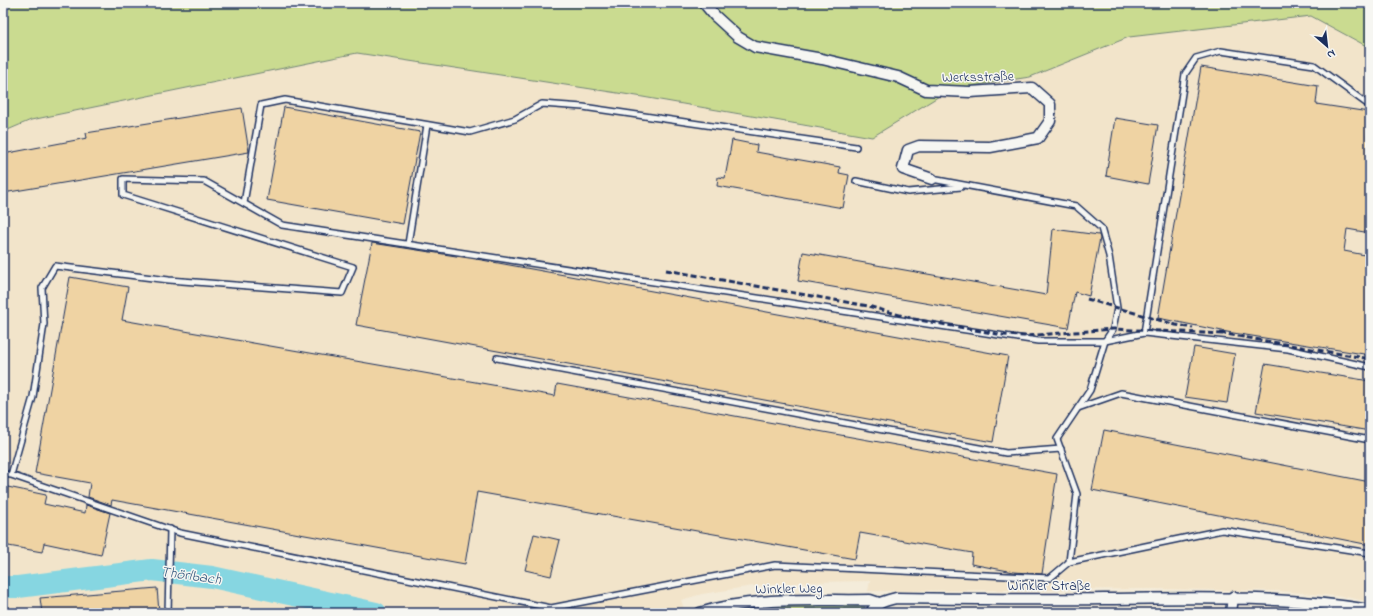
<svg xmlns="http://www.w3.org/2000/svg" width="1373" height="616" font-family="'Indie Flower',sans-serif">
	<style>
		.built { fill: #f2e4ca }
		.green { fill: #cadb90; stroke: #728577 }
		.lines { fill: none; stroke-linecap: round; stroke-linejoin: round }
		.river { stroke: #86d6e1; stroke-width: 22 }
		.building { fill: #efd3a3; stroke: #1b2f5e }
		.service-casing { stroke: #1b2f5e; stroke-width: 8 }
		.minor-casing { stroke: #1b2f5e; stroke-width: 13 }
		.service { stroke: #f6f6f2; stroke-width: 5 }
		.minor { stroke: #f6f6f2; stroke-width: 10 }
		.rail { stroke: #1b2f5e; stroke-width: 3; stroke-dasharray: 6 3; stroke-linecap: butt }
		.labels { text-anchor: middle; stroke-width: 3; stroke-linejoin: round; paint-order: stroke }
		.street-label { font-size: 14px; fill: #1b2f5e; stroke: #f6f6f2 }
		.water-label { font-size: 15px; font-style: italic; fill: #36597f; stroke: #f6f6f2 }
	</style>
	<rect width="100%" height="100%" fill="#f4ecda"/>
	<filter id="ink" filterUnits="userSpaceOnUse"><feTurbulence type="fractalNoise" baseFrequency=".025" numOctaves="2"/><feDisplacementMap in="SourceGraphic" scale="8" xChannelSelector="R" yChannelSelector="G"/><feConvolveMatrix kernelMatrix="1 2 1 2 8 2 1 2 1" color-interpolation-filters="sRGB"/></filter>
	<g filter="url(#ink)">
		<polygon class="built" points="1311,16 1370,48 1370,602 1346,597 1280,591 1155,589 868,591 870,581 809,582 753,586 702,594 681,600 685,612 681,613 3,613 3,132 31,120 357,53 637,96 826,130 951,89 1030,77 1129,37"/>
		<g class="green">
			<polygon points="3,3 1370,3 1370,48 1311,16 1129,37 1030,77 951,89 872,137 637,96 357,53 31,120 3,132"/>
			<polygon points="845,605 865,607 862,613 730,613 780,606"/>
		</g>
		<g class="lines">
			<polyline class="river" points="3,587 18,587 152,570 212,577 376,613"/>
		</g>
		<g class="building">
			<polygon points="1201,67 1318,86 1316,104 1369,112 1367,138 1370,139 1370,233 1347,229 1344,251 1370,256 1370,355 1227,332 1158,318"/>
			<polygon points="284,107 420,132 403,224 267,200"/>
			<polygon points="242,108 249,152 3,193 3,154 87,138 86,133"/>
			<polygon points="1115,118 1158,125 1148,184 1106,176"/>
			<polygon points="732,140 757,145 756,152 840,167 839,173 849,175 843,208 717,186 718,177 725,178"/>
			<polygon points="1053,229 1099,235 1100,238 1089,296 1075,292 1068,328 798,281 803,252 1046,295"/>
			<polygon points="372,243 482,260 1008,356 993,442 356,325"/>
			<polygon points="70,277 128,287 122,320 555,396 557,384 1057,474 1042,574 1014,572 971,564 972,553 860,533 855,559 477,492 465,564 112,500 111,505 88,497 90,483 35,473"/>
			<polygon points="1194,347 1235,354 1227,403 1185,397"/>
			<polygon points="1265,364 1370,381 1370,431 1256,412"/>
			<polygon points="1104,430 1370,482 1370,545 1092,490"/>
			<polygon points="3,486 46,495 44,504 85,513 86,505 110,513 101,555 44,543 42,552 3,545"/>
			<polygon points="534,534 560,540 551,576 525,570"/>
			<polygon points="157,588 159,612 42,613 40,598"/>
		</g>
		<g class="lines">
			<defs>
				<g id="service">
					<polyline points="932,179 1076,206 1101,228 1109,256 1117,308 1113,329 1105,341"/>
					<polyline points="856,181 908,192 961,187"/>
					<polyline points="244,203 261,105 285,100 470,132 515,119 542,104 583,107 856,147"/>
					<polyline points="408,244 427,125"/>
					<polyline points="1144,333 1185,74 1196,58 1221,51 1314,65 1370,106"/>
					<polyline points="1105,341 1144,333 1288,349 1370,367"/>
					<polyline points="497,358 1006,453 1061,449"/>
					<polyline points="1078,408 1121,393 1370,440"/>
					<polyline points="3,474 11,475 33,397 44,324 42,288 55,266 169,280 342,293 353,267 123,195 123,179 204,181 282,225 1038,341 1105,341 1090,390 1057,439 1077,494 1069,562 1050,578 775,565 551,608 180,533 11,475"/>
					<polyline points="1069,562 1222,530 1370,553"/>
					<polyline points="168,613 170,529"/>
				</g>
				<g id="minor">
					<polyline points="704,3 715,16 738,37 755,47 822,59 898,77 926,90 970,92 1032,88 1050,104 1050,121 1038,138 990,147 919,146 908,150 903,169 932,179"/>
					<path d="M700 613C754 596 814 601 870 600L879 603"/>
					<path d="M871 613C876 602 885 601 896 598 965 599 1035 600 1104 599 1193 598 1282 595 1370 610"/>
					<polyline points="1231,613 1233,597"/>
				</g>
			</defs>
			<use href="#service" class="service-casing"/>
			<use href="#minor" class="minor-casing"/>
			<use href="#service" class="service"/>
			<use href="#minor" class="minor"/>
			<g class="rail">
				<polyline points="666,270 868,306 914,319 1003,335 1024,336 1113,329 1225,334"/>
				<polyline points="1087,299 1176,325 1193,328"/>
				<polyline points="1220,333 1370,359"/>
			</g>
		</g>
	</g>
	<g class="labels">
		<g class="street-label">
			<text transform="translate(978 76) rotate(-1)" y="5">Werksstraße</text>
			<text x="1049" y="590">Winkler Straße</text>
			<text transform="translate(789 588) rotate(-1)" y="5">Winkler Weg</text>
		</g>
		<g class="water-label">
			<text transform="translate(191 575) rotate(8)" y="5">Thörlbach</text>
		</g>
	</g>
	<rect width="1373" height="616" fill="none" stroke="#f6f6f2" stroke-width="16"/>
	<rect x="8" y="8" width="1357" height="600" fill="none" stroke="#1b2f5e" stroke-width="1.5" filter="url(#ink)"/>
	<g transform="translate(1327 46) rotate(152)" stroke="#f6f6f2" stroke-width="3" paint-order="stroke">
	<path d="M0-3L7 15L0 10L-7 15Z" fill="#1b2f5e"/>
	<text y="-6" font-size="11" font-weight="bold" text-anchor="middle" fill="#1b2f5e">N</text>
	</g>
</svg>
